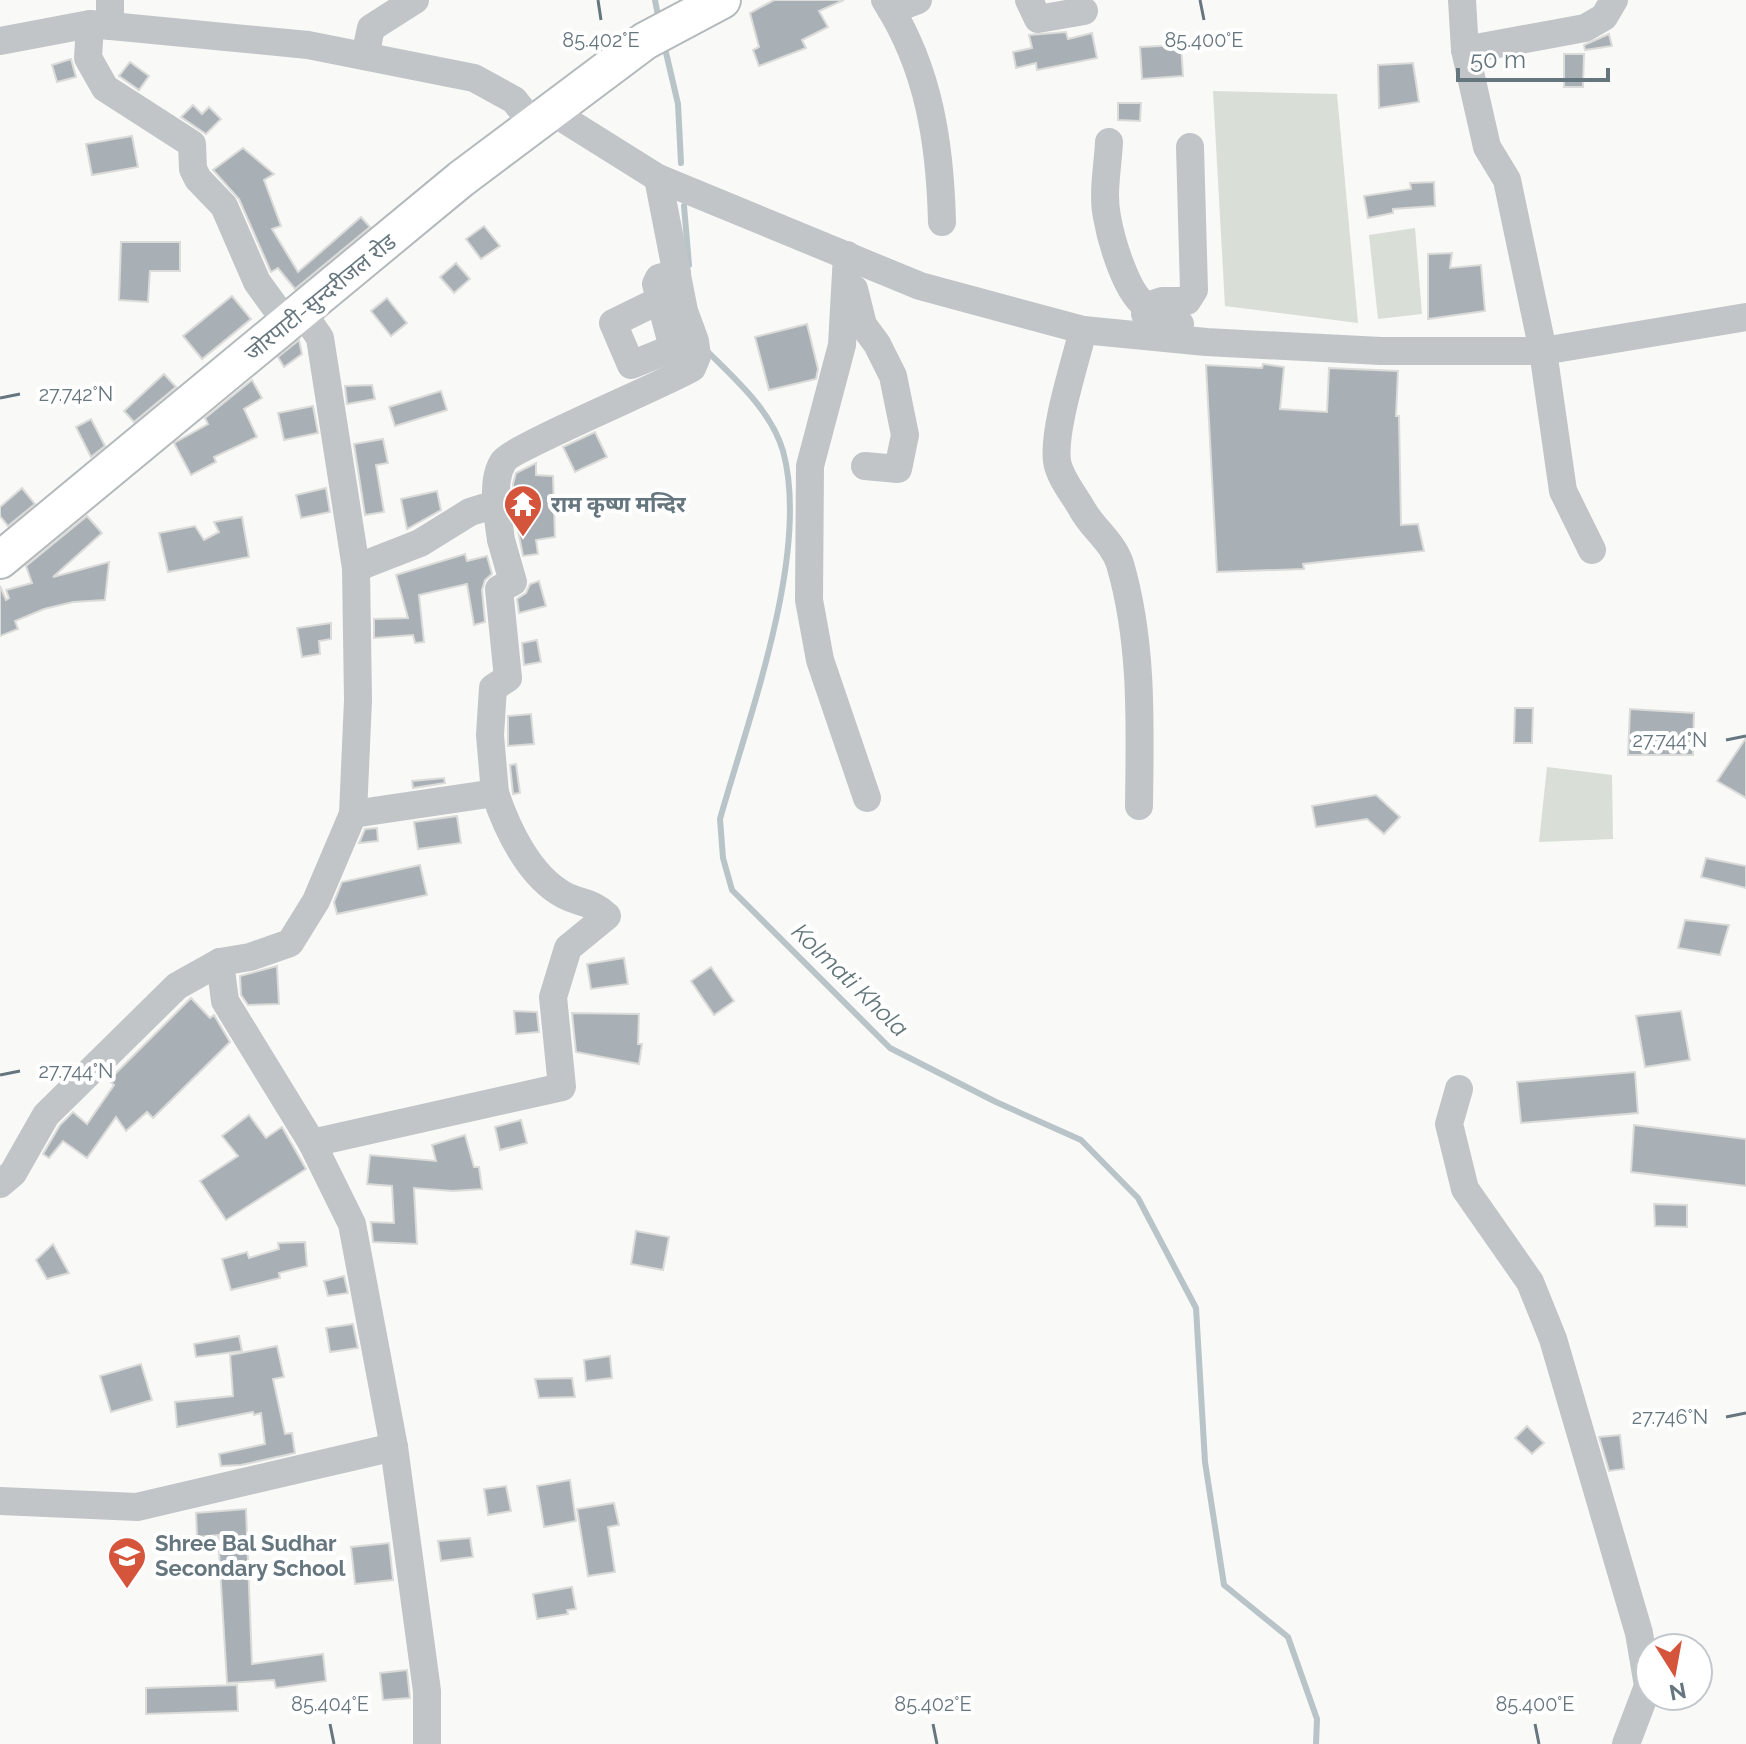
<svg xmlns="http://www.w3.org/2000/svg" width="1746" height="1744" font-family="Raleway,'Noto Sans Devanagari',sans-serif">
	<style>
		.green { fill: #d9ded6 }
		.lines { fill: none; stroke-linecap: round; stroke-linejoin: round }
		.stream { stroke: #b8c4c7; stroke-width: 6 }
		.building { fill: #a9b0b5; stroke: #dbdbd9; stroke-width: 2 }
		.major-casing { stroke: #b4b9bc; stroke-width: 40 }
		.minor { stroke: #c1c5c8; stroke-width: 28 }
		.major { stroke: #fff; stroke-width: 36 }
		.ticks { fill: none; stroke: #66767f; stroke-width: 3 }
		.labels { text-anchor: middle; stroke-width: 8; stroke-linejoin: round; paint-order: stroke }
		.street-label { font-size: 22px; fill: #66767f; stroke: #fff }
		.poi-label { font-size: 22px; font-weight: bold; fill: #66767f; stroke: #fff; text-anchor: start }
		.water-label { font-size: 24px; font-style: italic; fill: #617579; stroke: #fff }
		.ticks-label { font-size: 20px; text-anchor: middle; fill: #66767f; stroke: #fff; stroke-width: 8; stroke-linejoin: round; paint-order: stroke }
	</style>
	<rect width="100%" height="100%" fill="#f9f9f7"/>
	<g class="green">
		<polygon points="1213,91 1337,94 1358,323 1225,306"/>
		<polygon points="1415,228 1422,314 1378,319 1369,235"/>
		<polygon points="1547,767 1612,775 1613,839 1539,842"/>
	</g>
	<g class="lines">
		<g class="stream">
			<polyline points="655,0 659,21"/>
			<polyline points="664,44 678,104 681,163"/>
			<polyline points="684,206 689,265"/>
			<path d="M706 350C735 379 771 410 783 451 811 552 748 719 720 819L723 858 732 890 890 1048 996 1102 1081 1140 1138 1198 1196 1308 1205 1462 1224 1585 1288 1637 1317 1719 1316 1744"/>
		</g>
	</g>
	<g class="building">
		<polygon points="774,0 844,0 819,11 828,27 802,40 806,48 759,66 753,50 759,47 750,13"/>
		<polygon points="1066,32 1068,39 1092,33 1097,58 1037,70 1036,63 1016,68 1013,52 1032,48 1029,35"/>
		<polygon points="1609,34 1612,46 1585,50 1584,45"/>
		<polygon points="1181,45 1183,76 1142,79 1140,47"/>
		<polygon points="1564,54 1584,54 1583,87 1564,87"/>
		<polygon points="71,59 76,77 57,82 52,65"/>
		<polygon points="130,62 149,76 139,90 119,76"/>
		<polygon points="1413,63 1419,102 1379,108 1378,65"/>
		<polygon points="1118,103 1141,103 1140,121 1118,120"/>
		<polygon points="193,105 202,114 209,107 221,119 206,134 181,117"/>
		<polygon points="132,136 138,167 92,175 86,144"/>
		<polygon points="243,148 274,174 264,180 281,226 272,229 298,272 361,217 370,227 295,289 278,268 271,272 239,199 213,170"/>
		<polygon points="1434,182 1435,206 1393,209 1393,213 1368,218 1364,196 1411,189 1410,183"/>
		<polygon points="484,226 500,246 481,259 466,239"/>
		<polygon points="121,242 180,242 180,271 150,271 148,302 119,300"/>
		<polygon points="1452,253 1450,268 1481,265 1485,311 1428,319 1428,254"/>
		<polygon points="456,263 470,279 454,293 440,277"/>
		<polygon points="232,296 251,319 202,359 183,336"/>
		<polygon points="387,298 407,323 391,336 371,311"/>
		<polygon points="807,324 818,369 816,379 769,390 755,337"/>
		<polygon points="299,340 302,354 284,367 278,357"/>
		<polygon points="1263,364 1284,367 1280,409 1327,412 1329,368 1398,371 1396,416 1399,416 1401,525 1418,524 1424,551 1303,564 1304,569 1217,572 1206,365 1262,368"/>
		<polygon points="164,374 176,387 134,422 124,411"/>
		<polygon points="252,380 262,398 244,409 257,437 214,457 216,462 191,475 174,443 208,424 205,418"/>
		<polygon points="372,385 375,399 347,404 345,386"/>
		<polygon points="441,391 447,410 395,426 389,407"/>
		<polygon points="313,406 318,433 284,440 278,413"/>
		<polygon points="91,419 105,446 91,457 76,427"/>
		<polygon points="595,432 607,457 575,472 563,447"/>
		<polygon points="383,439 388,463 376,465 384,512 365,515 354,444"/>
		<polygon points="536,463 536,475 553,476 555,537 536,540 538,554 523,556 513,505 513,484 516,473"/>
		<polygon points="22,488 35,504 8,526 0,516 0,507"/>
		<polygon points="326,488 330,512 301,518 296,495"/>
		<polygon points="437,491 441,510 407,529 401,499"/>
		<polygon points="87,516 102,533 53,577 109,562 105,600 73,602 44,609 15,621 18,629 0,636 0,586 6,600 9,598 6,590 32,583 26,566"/>
		<polygon points="242,517 249,557 168,572 159,533 195,526 204,540 219,532 214,522"/>
		<polygon points="465,554 467,561 487,556 492,574 485,580 482,590 485,622 474,625 467,584 419,595 424,642 415,643 413,635 374,638 374,619 408,618 396,575"/>
		<polygon points="539,581 546,606 519,613 517,599 526,593 530,584"/>
		<polygon points="331,623 331,639 319,641 320,654 302,657 297,628"/>
		<polygon points="537,640 541,662 524,665 522,643"/>
		<polygon points="1515,708 1533,708 1532,743 1514,743"/>
		<polygon points="1630,709 1694,713 1693,755 1628,755"/>
		<polygon points="531,714 534,744 508,746 508,716"/>
		<polygon points="1746,738 1746,798 1717,781"/>
		<polygon points="516,764 520,793 513,794 510,765"/>
		<polygon points="444,778 445,783 413,788 412,781"/>
		<polygon points="1376,795 1400,817 1384,834 1367,819 1316,827 1312,806"/>
		<polygon points="457,816 461,843 418,849 414,822"/>
		<polygon points="377,828 378,841 359,843 365,829"/>
		<polygon points="1706,858 1746,866 1746,888 1701,877"/>
		<polygon points="420,865 427,895 337,914 334,902 342,882"/>
		<polygon points="1685,920 1729,925 1720,955 1678,948"/>
		<polygon points="624,958 628,984 591,989 587,964"/>
		<polygon points="277,966 279,1004 248,1005 241,995 240,976"/>
		<polygon points="711,967 734,1001 714,1015 691,981"/>
		<polygon points="191,998 210,1018 214,1015 230,1042 153,1118 147,1112 126,1131 116,1117 87,1158 63,1141 49,1158 43,1154 60,1125 73,1112 87,1124 114,1085 109,1080"/>
		<polygon points="514,1011 537,1012 539,1032 516,1034"/>
		<polygon points="1681,1011 1690,1060 1645,1067 1636,1016"/>
		<polygon points="572,1013 639,1014 638,1044 642,1044 639,1064 576,1052"/>
		<polygon points="1635,1072 1638,1113 1521,1123 1517,1082"/>
		<polygon points="249,1115 266,1138 282,1127 306,1169 226,1220 200,1181 238,1156 222,1136"/>
		<polygon points="521,1120 527,1143 500,1150 495,1127"/>
		<polygon points="1634,1125 1746,1139 1746,1186 1631,1172"/>
		<polygon points="465,1135 474,1167 479,1167 482,1189 453,1191 414,1188 417,1244 373,1242 371,1222 394,1223 392,1186 367,1184 370,1155 436,1161 432,1145"/>
		<polygon points="1654,1204 1687,1205 1687,1227 1655,1226"/>
		<polygon points="636,1231 669,1237 663,1270 631,1264"/>
		<polygon points="305,1242 307,1266 279,1273 280,1278 231,1290 222,1259 247,1252 249,1258 279,1249 278,1243"/>
		<polygon points="53,1244 69,1273 47,1279 36,1260"/>
		<polygon points="344,1276 348,1293 328,1296 324,1281"/>
		<polygon points="353,1324 358,1348 330,1352 326,1328"/>
		<polygon points="239,1336 242,1351 196,1357 194,1344"/>
		<polygon points="277,1346 284,1377 273,1379 285,1434 292,1433 295,1453 241,1465 221,1466 219,1454 265,1444 261,1413 254,1415 253,1412 177,1427 175,1402 233,1396 230,1355"/>
		<polygon points="610,1356 612,1378 586,1381 584,1360"/>
		<polygon points="141,1364 152,1400 111,1412 100,1376"/>
		<polygon points="572,1378 575,1397 539,1398 535,1379"/>
		<polygon points="1527,1426 1544,1443 1532,1454 1515,1438"/>
		<polygon points="1620,1435 1624,1469 1609,1471 1599,1437"/>
		<polygon points="570,1480 576,1521 544,1527 537,1486"/>
		<polygon points="506,1486 511,1511 488,1515 484,1489"/>
		<polygon points="614,1503 619,1525 608,1527 615,1572 588,1576 577,1509"/>
		<polygon points="246,1509 252,1664 323,1654 326,1681 276,1688 274,1680 227,1683 218,1535 197,1537 196,1513"/>
		<polygon points="470,1538 473,1557 441,1561 438,1541"/>
		<polygon points="389,1543 393,1580 355,1584 351,1547"/>
		<polygon points="572,1587 576,1609 567,1610 568,1614 537,1619 533,1594"/>
		<polygon points="407,1670 410,1698 383,1700 380,1673"/>
		<polygon points="237,1685 238,1711 146,1714 146,1688"/>
	</g>
	<g class="lines">
		<defs>
			<polyline id="major" points="0,560 461,179 645,41 722,0"/>
		</defs>
		<use href="#major" class="major-casing"/>
		<g class="minor">
			<path d="M885 0C929 68 940 143 942 222"/>
			<polyline points="1029,0 1038,19 1084,11"/>
			<polyline points="1462,0 1465,50 1487,147 1507,180 1543,351 1563,491 1592,550"/>
			<polyline points="891,10 918,0"/>
			<polyline points="90,24 88,58 105,88 192,144 193,169 198,179 224,206 257,282 286,322"/>
			<polyline points="110,26 110,0"/>
			<polyline points="0,41 90,24 308,45 474,78 514,100 533,124"/>
			<polyline points="1465,50 1585,28 1604,17 1614,0"/>
			<polyline points="365,56 371,28 415,0"/>
			<polyline points="551,111 658,178 920,286 1083,330 1206,342 1381,351 1543,351 1746,317"/>
			<path d="M1109 142C1108 166 1102 193 1107 217 1111 240 1127 296 1147 306"/>
			<polyline points="847,255 842,345 810,466 809,600 820,660 867,798"/>
			<polyline points="854,289 863,325 877,344 893,376 905,435 898,469 865,466"/>
			<polyline points="660,300 613,323 631,365 673,348 656,284 659,278 677,273"/>
			<polyline points="1180,324 1147,318 1145,314 1147,306 1162,301 1187,301 1194,290 1190,147"/>
			<path d="M1083 330C1075 364 1053 429 1057 461 1059 477 1075 496 1082 509 1093 529 1113 542 1120 564 1143 643 1140 725 1139 806"/>
			<path d="M356 568 420 543 470 512 496 504C496 490 495 475 503 462 511 448 663 385 692 368L697 356 695 341 684 311 658 178"/>
			<polyline points="353,814 495,793 490,735 493,688 508,678 499,589 513,582 501,540 496,504"/>
			<polyline points="220,962 225,1001 312,1143 352,1224 394,1447 427,1691 427,1744"/>
			<polyline points="1459,1089 1449,1124 1465,1189 1530,1282 1553,1339 1639,1633 1648,1686 1626,1744"/>
			<path d="M312 1143 562 1087 553 997 568 948 607 916C591 901 581 904 564 895 529 876 507 829 495 793"/>
			<polyline points="0,1184 13,1173 46,1115 177,986 220,962 250,957 290,943 316,901 353,814 358,700 356,568 320,338 301,310"/>
			<polyline points="0,1501 137,1507 394,1447"/>
		</g>
		<use href="#major" class="major"/>
	</g>
	<path class="ticks" d="M598 0 601 20M1200 0 1204 20M0 398 20 394M1726 740 1746 736M0 1075 20 1071M1726 1417 1746 1413M330 1724 334 1744M933 1724 937 1744M1535 1724 1539 1744"/>
	<defs>
		<symbol id="temple-pin" viewBox="-11 -11 22 30"><path d="M0 17L-7.5 6A9.5 9.5 0 1 1 7.5 6Z" fill="#d4543c" stroke="#fff"/><path d="M0-6L5-2H3V0L6.5 2.5H4V6H1.5V3h-3V6H-4V2.5H-6.5L-3 0V-2H-5Z" fill="#fff"/></symbol>
		<symbol id="school-pin" viewBox="-11 -11 22 30"><path d="M0 17L-7.5 6A9.5 9.5 0 1 1 7.5 6Z" fill="#d4543c" stroke="#fff"/><path d="M0-5L7-2L0 1L-7-2ZM-4 1L0 2.5L4 1V4Q0 6-4 4Z" fill="#fff"/></symbol>
	</defs>
	<g fill-rule="evenodd">
		<use href="#temple-pin" x="501" y="482" width="44" height="60"/>
		<use href="#school-pin" x="105" y="1534" width="44" height="60"/>
	</g>
	<g class="labels">
		<g class="street-label">
			<text transform="translate(320 297) rotate(-39)" y="8">जोरपाटी-सुन्दरीजल रोड</text>
		</g>
		<g class="poi-label">
			<text x="551" y="512">राम कृष्ण मन्दिर</text>
			<text x="155" y="1551">Shree Bal Sudhar<tspan x="155" dy="25">Secondary School</tspan></text>
		</g>
		<g class="water-label">
			<text transform="translate(850 980) rotate(44)" y="8">Kolmati Khola</text>
		</g>
	</g>
	<g class="ticks-label">
		<text x="601" y="47">85.402°E</text>
		<text x="1204" y="47">85.400°E</text>
		<text x="76" y="401">27.742°N</text>
		<text x="1670" y="747">27.744°N</text>
		<text x="76" y="1078">27.744°N</text>
		<text x="1670" y="1424">27.746°N</text>
		<text x="330" y="1711">85.404°E</text>
		<text x="933" y="1711">85.402°E</text>
		<text x="1535" y="1711">85.400°E</text>
	</g>
	<g transform="translate(1674 1672) rotate(169)"><circle r="38" fill="#ffffff" stroke="#c2c8cc" stroke-width="2"/>
	<path d="M0-6L14 30L0 20L-14 30Z" fill="#d4543c"/>
	<text y="-12" font-size="22" font-weight="bold" text-anchor="middle" fill="#66767f">N</text>
	</g>
	<path d="M1458 68v12h150v-12" fill="none" stroke="#66767f" stroke-width="4"/>
	<text x="1470" y="68" font-size="24" fill="#66767f" stroke="#ffffff" stroke-width="6" paint-order="stroke">50 m</text>
</svg>
